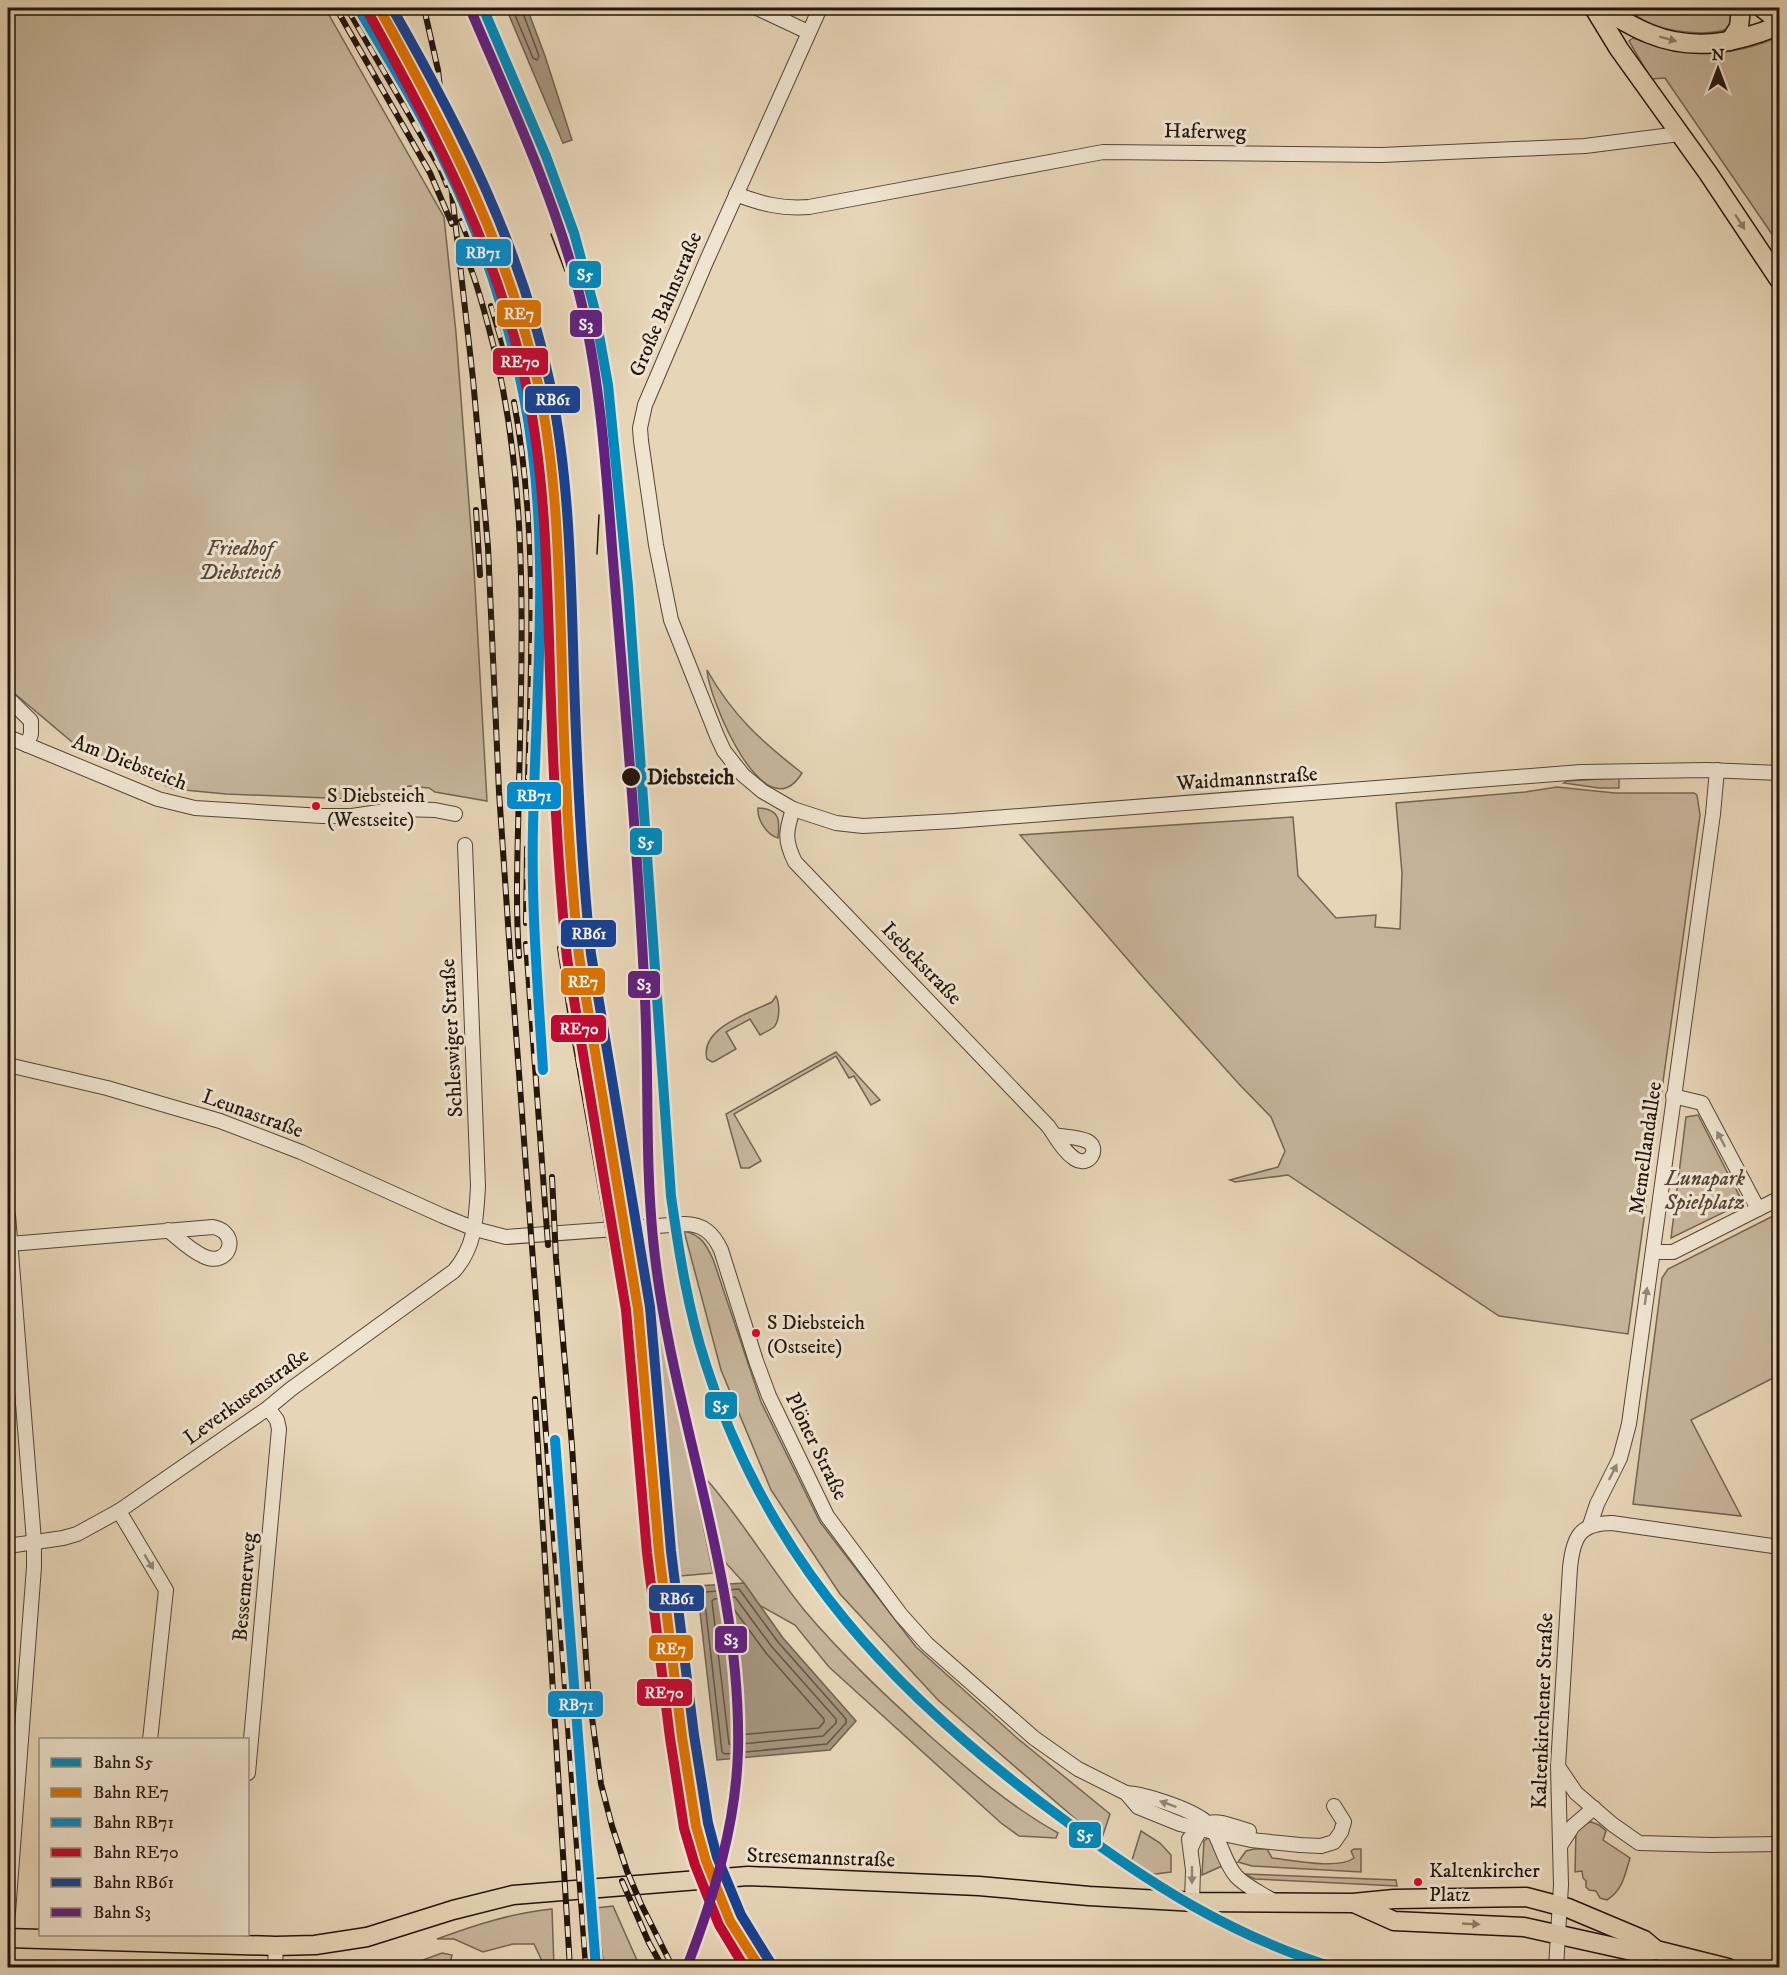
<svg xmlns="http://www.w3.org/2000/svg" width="1787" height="1975" font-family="'IM FELL DW Pica',serif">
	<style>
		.green { fill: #c6b49a; stroke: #746452; stroke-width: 1.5 }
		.water { fill: #a4947d; stroke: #70614f; stroke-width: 1.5 }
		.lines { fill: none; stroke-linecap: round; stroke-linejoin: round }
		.shore { stroke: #645444; stroke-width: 1.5 }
		.minor-casing { stroke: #544536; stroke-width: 16 }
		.major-casing { stroke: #23150b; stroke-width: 21 }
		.minor { stroke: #efe4d0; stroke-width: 14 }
		.major { stroke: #e7d5b7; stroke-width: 18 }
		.tram { stroke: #23150b; stroke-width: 1.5 }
		.rail-casing { stroke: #23150b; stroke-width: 6 }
		.rail { stroke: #efe4d0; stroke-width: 4; stroke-dasharray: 11; stroke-linecap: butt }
		.rail-1-casing { stroke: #efe4d0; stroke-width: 15 }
		.rail-2-casing { stroke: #efe4d0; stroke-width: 15 }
		.rail-3-casing { stroke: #efe4d0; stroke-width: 15 }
		.rail-4-casing { stroke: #efe4d0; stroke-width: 15 }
		.rail-5-casing { stroke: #efe4d0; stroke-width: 15 }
		.rail-6-casing { stroke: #efe4d0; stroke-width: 15 }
		.rail-1 { stroke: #0089bb; stroke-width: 10 }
		.rail-2 { stroke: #db7301; stroke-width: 10 }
		.rail-3 { stroke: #008bd2; stroke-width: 10 }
		.rail-4 { stroke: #c10831; stroke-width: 10 }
		.rail-5 { stroke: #164194; stroke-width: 10 }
		.rail-6 { stroke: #622181; stroke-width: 10 }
		.oneway { fill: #8f7f6a }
		.oneway2 { fill: #938777 }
		.stop-dot { fill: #23150b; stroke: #efe4d0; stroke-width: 2 }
		.bus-dot { fill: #e4002b; stroke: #efe4d0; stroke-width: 2 }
		.labels { text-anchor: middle; stroke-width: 6; stroke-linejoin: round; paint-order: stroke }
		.bus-label { font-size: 20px; fill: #23150b; stroke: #efe4d0; text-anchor: start }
		.street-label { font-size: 21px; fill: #23150b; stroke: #efe4d0 }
		.park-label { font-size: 21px; font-style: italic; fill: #544536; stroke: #efe4d0 }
		.stop-label { font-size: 21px; font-weight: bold; fill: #23150b; stroke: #efe4d0; text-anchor: start }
		.line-badge { stroke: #efe4d0; stroke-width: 2 }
		.badge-label { font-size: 16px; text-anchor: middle; font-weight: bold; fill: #fff }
	</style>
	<rect width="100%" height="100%" fill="#e7d5b7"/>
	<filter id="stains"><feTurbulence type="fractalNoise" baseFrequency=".00333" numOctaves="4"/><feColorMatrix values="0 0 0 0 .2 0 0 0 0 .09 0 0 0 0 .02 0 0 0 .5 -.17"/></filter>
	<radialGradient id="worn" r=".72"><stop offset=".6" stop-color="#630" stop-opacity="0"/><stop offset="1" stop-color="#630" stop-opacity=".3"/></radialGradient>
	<g class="green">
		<polygon points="8,8 325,8 444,217 456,333 474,569 487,801 435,792 429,788 409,786 376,800 226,794 174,789 84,752 8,688"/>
		<path d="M1630 8H1737L1729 28C1707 39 1643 31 1630 8Z"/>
		<path d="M1780 36V234L1774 237 1665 78 1651 79 1629 41 1633 38C1685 56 1728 60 1780 36Z"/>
		<path d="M707 670C733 716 761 741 802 773 765 834 709 700 707 670Z"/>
		<polygon points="1619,778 1619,788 1599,788 1564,783 1567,781"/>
		<polygon points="1557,787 1615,793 1694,793 1697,795 1700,815 1628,1334 1499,1316 1288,1175 1235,1182 1230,1180 1278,1167 1285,1151 1271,1117 1239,1084 1149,984 1020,835 1293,817 1298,876 1336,918 1376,915 1375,927 1400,929 1402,873 1396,803 1525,792"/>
		<path d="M758 808C780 809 780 820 778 838 767 835 757 820 758 808Z"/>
		<path d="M776 996C780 1004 780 1020 774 1027 770 1030 764 1033 760 1035L750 1019 726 1032 736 1049 715 1061 712 1062 707 1059C699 1028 750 1013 772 1002Z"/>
		<polygon points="836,1052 880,1100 871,1105 854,1076 849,1078 836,1056 734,1114 761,1161 749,1168 741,1168 726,1114"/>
		<polygon points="1698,1115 1743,1203 1671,1238 1686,1117"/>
		<polygon points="1779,1213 1779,1375 1691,1420 1741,1516 1633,1504 1662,1278 1668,1269"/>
		<path d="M684 1231C701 1235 706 1244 713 1259L761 1402 820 1522 916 1647 1017 1738 1110 1814 1101 1841 938 1700 840 1594 771 1490 721 1370Z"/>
		<path d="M645 1242 713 1573 669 1577C661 1504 657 1430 650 1357 646 1318 642 1281 633 1243Z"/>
		<path d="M707 1480C743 1521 770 1568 805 1611 843 1656 887 1697 931 1737 972 1773 1010 1806 1058 1833L1056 1838 1019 1836 1001 1823 829 1667 795 1625 759 1605 744 1583 724 1561Z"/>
		<path d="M1591 1822 1599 1825 1606 1831 1603 1840 1630 1858C1625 1874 1623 1890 1607 1900L1600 1898 1596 1891 1589 1890 1586 1887V1881L1583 1878 1582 1871 1575 1872 1576 1830 1584 1824Z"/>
		<polygon points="1141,1831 1160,1843 1171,1855 1171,1872 1155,1874 1128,1873"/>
		<polygon points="1209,1837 1222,1866 1202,1875 1204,1841"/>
		<path d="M1254 1849H1267L1272 1858C1291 1860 1339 1870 1354 1858L1351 1851 1354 1849H1361V1872L1252 1866 1238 1862 1246 1851Z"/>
		<polygon points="1244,1874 1396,1880 1397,1886 1255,1879"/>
		<polygon points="613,1906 640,1967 604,1967 596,1908"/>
		<path d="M552 1909 554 1967H541L542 1961 534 1944H513L483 1952 454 1939H437C475 1925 512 1913 552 1909Z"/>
		<polygon points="442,1953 452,1955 449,1967 404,1967"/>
	</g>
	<g class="water">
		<polygon points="506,8 527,8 545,56 572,140 563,143"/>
		<polygon points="744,1583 783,1638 856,1721 830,1750 717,1760 697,1586"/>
	</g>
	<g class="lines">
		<g class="shore">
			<polyline points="512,8 533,58 537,60 539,56 521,8"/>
			<polygon points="739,1589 778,1642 846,1719 846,1723 827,1744 725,1754 722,1752 704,1595 706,1592"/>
			<polygon points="735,1597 772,1647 836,1719 836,1723 823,1736 732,1745 729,1744 712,1601 714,1599"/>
			<polygon points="725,1607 733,1608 766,1653 824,1719 824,1722 819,1728 737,1735 722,1610"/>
		</g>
		<defs>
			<g id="minor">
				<polyline points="757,8 808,32"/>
				<polyline points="820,8 706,262 645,405 640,428 641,441 656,545 671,620 717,736 724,751 743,775 762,791 793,809 836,823 863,826 954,821 1581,772 1707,770 1780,773"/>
				<path d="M736 194C761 204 782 209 809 207L1103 152 1382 155 1585 146 1679 134"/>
				<polyline points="8,698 31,721 31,734 27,745"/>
				<polyline points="8,737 158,799 195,808 322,816 352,816 399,809 435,810 455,814"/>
				<path d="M793 809C786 831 784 840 795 862L1048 1126C1057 1138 1063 1151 1075 1159 1089 1168 1101 1148 1087 1141 1079 1137 1065 1137 1055 1135"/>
				<path d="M8 1065 107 1088 220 1121 301 1152 443 1216 475 1229 506 1237 684 1224C703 1224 713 1233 721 1250L756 1361 769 1396 827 1516 901 1615 927 1644 1034 1738 1078 1769 1126 1793 1138 1807 1180 1824 1200 1829 1251 1840 1300 1845 1321 1846 1334 1842 1341 1832 1344 1822 1334 1806"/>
				<polyline points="1673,1096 1702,1103 1758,1209"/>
				<polyline points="8,1215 34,1541 34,1567 8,1913"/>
				<path d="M10 1244 213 1227C242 1233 229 1269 203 1256 190 1250 179 1239 168 1230"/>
				<polyline points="1653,1252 1673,1252 1780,1198"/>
				<polyline points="119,1511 166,1590 150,1740"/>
				<polyline points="1590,1525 1597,1504 1620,1458 1629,1424 1713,814 1717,770"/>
				<path d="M8 1546 63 1538 77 1534 119 1511 268 1408 291 1389 454 1271C476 1246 476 1218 478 1186L465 845"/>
				<polyline points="1559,1768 1576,1793 1612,1824 1639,1843 1712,1845 1780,1844"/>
				<polyline points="248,1773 279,1429 277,1420 268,1408"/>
				<path d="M1126 1793C1144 1794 1200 1811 1211 1827 1221 1842 1224 1862 1236 1876 1246 1887 1263 1894 1275 1902"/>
				<polyline points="1189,1839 1193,1870 1192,1902"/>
				<polyline points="1560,1846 1573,1826 1594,1808"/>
				<path d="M1191 1848C1206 1811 1217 1822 1249 1831"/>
				<polyline points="275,1968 276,1946"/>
				<path d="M1556 1968 1561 1885 1558 1766 1570 1568C1573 1538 1579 1523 1612 1523L1780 1547"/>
			</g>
			<g id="major">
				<polyline points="1594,8 1619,49 1708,173 1780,281"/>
				<path d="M1601 8C1617 17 1632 27 1650 34 1694 52 1737 43 1780 25"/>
				<polyline points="1762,8 1780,22"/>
				<polyline points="1730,41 1739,27 1741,8"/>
				<polyline points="1356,1904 1394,1921 1524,1927 1641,1953 1656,1950"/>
				<polyline points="8,1938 276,1946 315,1945 367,1937 453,1910 513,1895 748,1876 979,1886 1089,1896 1196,1902 1353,1903 1394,1899 1526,1897 1568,1908 1644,1940 1656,1950 1728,1968"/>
			</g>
		</defs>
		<use href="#minor" class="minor-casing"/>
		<use href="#major" class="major-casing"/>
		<use href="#minor" class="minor"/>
		<use href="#major" class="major"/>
		<g class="tram">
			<path d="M469 8C498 78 535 147 558 219 569 253 576 288 582 322"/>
			<polyline points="551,234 565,271"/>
			<polyline points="579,252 586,280 591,329"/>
			<polyline points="580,316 624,541"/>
			<polyline points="600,452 608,544"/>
			<polyline points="597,554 599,515"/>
		</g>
		<defs>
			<g id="rail">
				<polyline points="336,8 430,173 452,224"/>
				<polyline points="347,8 440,168 447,185"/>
				<polyline points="424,8 438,70 473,379 488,547 499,792 510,953 586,1968"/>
				<polyline points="461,221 477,260"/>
				<path d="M464 252C475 275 481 300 488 325 530 475 522 633 519 787 518 843 515 900 519 956"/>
				<polyline points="491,306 503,346"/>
				<path d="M514 402C537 526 532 654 528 779"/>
				<polyline points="476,510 480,575"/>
				<polyline points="526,923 527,848"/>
				<polyline points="526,944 548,1245"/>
				<polyline points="560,948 573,1031 612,1252"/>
				<polyline points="552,1177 556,1258 572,1446 588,1688 601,1784 612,1826 627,1871 641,1904 673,1968"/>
				<polyline points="535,1399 570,1968"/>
				<polyline points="622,1881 649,1943 663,1968"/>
			</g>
		</defs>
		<use href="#rail" class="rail-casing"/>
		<use href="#rail" class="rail"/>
		<defs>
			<path id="rail-1" d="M483 8 546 156 574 233 594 307 608 385 628 586 671 1196C679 1253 688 1310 706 1365 769 1564 898 1698 1063 1819 1148 1883 1233 1937 1336 1968"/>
			<path id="rail-2" d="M379 8C446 128 509 249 538 384 558 478 559 575 562 670 564 765 569 861 579 956L638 1309 659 1552 682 1737 696 1826 706 1861 730 1921 760 1968"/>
			<g id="rail-3">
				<path d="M358 8C389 60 421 112 447 167 482 238 509 320 524 397 552 539 536 684 533 827 531 908 538 989 543 1070"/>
				<polyline points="555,1440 596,1968"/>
			</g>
			<path id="rail-4" d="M369 14C435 133 499 254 527 389 546 482 547 578 550 673 553 768 557 863 567 958L626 1310 647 1553 670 1738 684 1828 695 1865 719 1925 745 1968"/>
			<path id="rail-5" d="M392 8C460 127 522 249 550 384 570 480 571 580 574 679 577 771 581 863 591 954L650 1307 671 1551 694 1735 708 1823 717 1857 741 1915 770 1962"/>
			<path id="rail-6" d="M472 13C511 104 554 196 579 293 601 380 606 471 613 560 625 706 638 853 645 999 649 1079 645 1159 653 1239 670 1412 742 1575 738 1751 736 1824 714 1896 688 1964"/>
		</defs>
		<use href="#rail-1" class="rail-1-casing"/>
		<use href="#rail-2" class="rail-2-casing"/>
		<use href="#rail-3" class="rail-3-casing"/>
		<use href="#rail-4" class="rail-4-casing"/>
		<use href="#rail-5" class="rail-5-casing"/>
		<use href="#rail-6" class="rail-6-casing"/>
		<use href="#rail-1" class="rail-1"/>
		<use href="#rail-2" class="rail-2"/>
		<use href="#rail-3" class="rail-3"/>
		<use href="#rail-4" class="rail-4"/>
		<use href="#rail-5" class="rail-5"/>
		<use href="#rail-6" class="rail-6"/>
	</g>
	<defs><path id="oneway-solid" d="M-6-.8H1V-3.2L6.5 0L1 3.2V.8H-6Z" transform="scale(1.5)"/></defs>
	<g class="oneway">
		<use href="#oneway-solid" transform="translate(1668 39) rotate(15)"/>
		<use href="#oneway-solid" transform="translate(1740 222) rotate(57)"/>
		<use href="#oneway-solid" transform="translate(1471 1924) rotate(3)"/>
	</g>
	<g class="oneway2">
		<use href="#oneway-solid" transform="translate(1721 1139) rotate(-118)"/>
		<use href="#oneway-solid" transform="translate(1646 1296) rotate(-82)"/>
		<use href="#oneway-solid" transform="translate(1613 1472) rotate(-63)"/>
		<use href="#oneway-solid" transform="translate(149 1562) rotate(59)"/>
		<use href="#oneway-solid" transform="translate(1168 1804) rotate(-160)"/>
		<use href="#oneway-solid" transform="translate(1192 1875) rotate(90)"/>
	</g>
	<circle class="stop-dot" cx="631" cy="777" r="10"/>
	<g class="bus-dot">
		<circle cx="316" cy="806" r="5"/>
		<circle cx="756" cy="1333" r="5"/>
		<circle cx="1418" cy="1882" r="5"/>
	</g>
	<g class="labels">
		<g class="bus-label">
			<text x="327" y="802">S Diebsteich<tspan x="327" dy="24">(Westseite)</tspan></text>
			<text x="767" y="1329">S Diebsteich<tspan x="767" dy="24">(Ostseite)</tspan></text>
			<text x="1429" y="1877">Kaltenkircher<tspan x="1429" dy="24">Platz</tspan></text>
		</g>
		<g class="street-label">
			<text transform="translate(1205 131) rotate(1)" y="7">Haferweg</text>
			<text transform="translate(665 304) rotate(-67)" y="7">Große Bahnstraße</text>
			<text transform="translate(130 762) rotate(21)" y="7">Am Diebsteich</text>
			<text transform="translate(1247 778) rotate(-4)" y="7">Waidmannstraße</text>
			<text transform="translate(922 963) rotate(46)" y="7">Isebekstraße</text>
			<text transform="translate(451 1038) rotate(-93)" y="7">Schleswiger Straße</text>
			<text transform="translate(253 1113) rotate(20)" y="7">Leunastraße</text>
			<text transform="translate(1645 1148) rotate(-82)" y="7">Memellandallee</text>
			<text transform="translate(246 1396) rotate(-36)" y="7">Leverkusenstraße</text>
			<text transform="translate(817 1446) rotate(64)" y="7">Plöner Straße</text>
			<text transform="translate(244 1587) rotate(-85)" y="7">Bessemerweg</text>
			<text transform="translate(1542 1711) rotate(-88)" y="7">Kaltenkirchener Straße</text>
			<text transform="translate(821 1857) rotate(2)" y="7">Stresemannstraße</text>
		</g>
		<g class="park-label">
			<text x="240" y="555">Friedhof<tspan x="240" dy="24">Diebsteich</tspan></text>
			<text x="1705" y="1185">Lunapark<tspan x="1705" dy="24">Spielplatz</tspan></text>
		</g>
		<g class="stop-label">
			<text x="647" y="784">Diebsteich</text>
		</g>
	</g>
	<g class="line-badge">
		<rect x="455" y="238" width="57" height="29" rx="6" fill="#008bd2"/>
		<rect x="568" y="260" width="34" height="29" rx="6" fill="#0089bb"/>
		<rect x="496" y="299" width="46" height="29" rx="6" fill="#db7301"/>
		<rect x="569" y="309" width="34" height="29" rx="6" fill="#622181"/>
		<rect x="492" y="347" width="57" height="29" rx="6" fill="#c10831"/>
		<rect x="524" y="385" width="57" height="29" rx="6" fill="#164194"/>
		<rect x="506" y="781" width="56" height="29" rx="6" fill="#008bd2"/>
		<rect x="629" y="827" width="34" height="29" rx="6" fill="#0089bb"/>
		<rect x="560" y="919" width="57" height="29" rx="6" fill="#164194"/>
		<rect x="560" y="967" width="46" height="29" rx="6" fill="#db7301"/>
		<rect x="627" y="970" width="34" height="29" rx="6" fill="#622181"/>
		<rect x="550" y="1014" width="57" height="29" rx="6" fill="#c10831"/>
		<rect x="704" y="1391" width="34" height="29" rx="6" fill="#0089bb"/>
		<rect x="648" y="1584" width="57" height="28" rx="6" fill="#164194"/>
		<rect x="714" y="1625" width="34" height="29" rx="6" fill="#622181"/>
		<rect x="648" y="1634" width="46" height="28" rx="6" fill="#db7301"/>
		<rect x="636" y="1678" width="57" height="29" rx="6" fill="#c10831"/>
		<rect x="547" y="1690" width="57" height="28" rx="6" fill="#008bd2"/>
		<rect x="1068" y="1821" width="34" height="28" rx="6" fill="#0089bb"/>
	</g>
	<g class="badge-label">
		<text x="483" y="258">RB71</text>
		<text x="585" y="280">S5</text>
		<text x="519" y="319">RE7</text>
		<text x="586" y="330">S3</text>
		<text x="520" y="367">RE70</text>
		<text x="553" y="405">RB61</text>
		<text x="534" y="801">RB71</text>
		<text x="646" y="848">S5</text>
		<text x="589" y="939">RB61</text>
		<text x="583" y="987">RE7</text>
		<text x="644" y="990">S3</text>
		<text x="579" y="1034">RE70</text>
		<text x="721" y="1412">S5</text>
		<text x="677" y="1604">RB61</text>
		<text x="731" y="1645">S3</text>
		<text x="671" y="1654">RE7</text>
		<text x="664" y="1698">RE70</text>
		<text x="576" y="1710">RB71</text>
		<text x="1085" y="1841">S5</text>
	</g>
	<rect width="1787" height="1975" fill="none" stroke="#e7d5b7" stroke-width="30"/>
	<rect x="9" y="9" width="1769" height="1957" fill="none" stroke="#23150b" stroke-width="3"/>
	<rect x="15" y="15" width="1757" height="1945" fill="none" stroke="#23150b" stroke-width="1.5"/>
	<rect x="39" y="1738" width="210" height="198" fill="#efe4d0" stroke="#9d9181" stroke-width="1.5"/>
	<rect x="51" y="1758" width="30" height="9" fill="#0089bb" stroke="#9d9181" stroke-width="1.5"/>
	<text x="93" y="1768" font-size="18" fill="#23150b">Bahn S5</text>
	<rect x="51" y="1788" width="30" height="9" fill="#db7301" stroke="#9d9181" stroke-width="1.5"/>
	<text x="93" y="1798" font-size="18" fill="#23150b">Bahn RE7</text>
	<rect x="51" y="1818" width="30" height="9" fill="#008bd2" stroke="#9d9181" stroke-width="1.5"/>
	<text x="93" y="1828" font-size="18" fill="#23150b">Bahn RB71</text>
	<rect x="51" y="1848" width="30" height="9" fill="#c10831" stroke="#9d9181" stroke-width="1.5"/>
	<text x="93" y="1858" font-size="18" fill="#23150b">Bahn RE70</text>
	<rect x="51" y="1878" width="30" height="9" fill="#164194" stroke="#9d9181" stroke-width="1.5"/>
	<text x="93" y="1888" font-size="18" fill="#23150b">Bahn RB61</text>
	<rect x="51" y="1908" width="30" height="9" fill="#622181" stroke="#9d9181" stroke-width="1.5"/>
	<text x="93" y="1918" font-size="18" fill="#23150b">Bahn S3</text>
	<g transform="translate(1718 69)" stroke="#efe4d0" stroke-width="4.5" paint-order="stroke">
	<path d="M0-4.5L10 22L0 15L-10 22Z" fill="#23150b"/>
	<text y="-9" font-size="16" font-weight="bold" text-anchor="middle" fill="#23150b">N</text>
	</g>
	<rect width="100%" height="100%" filter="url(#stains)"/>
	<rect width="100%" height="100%" fill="url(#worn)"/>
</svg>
